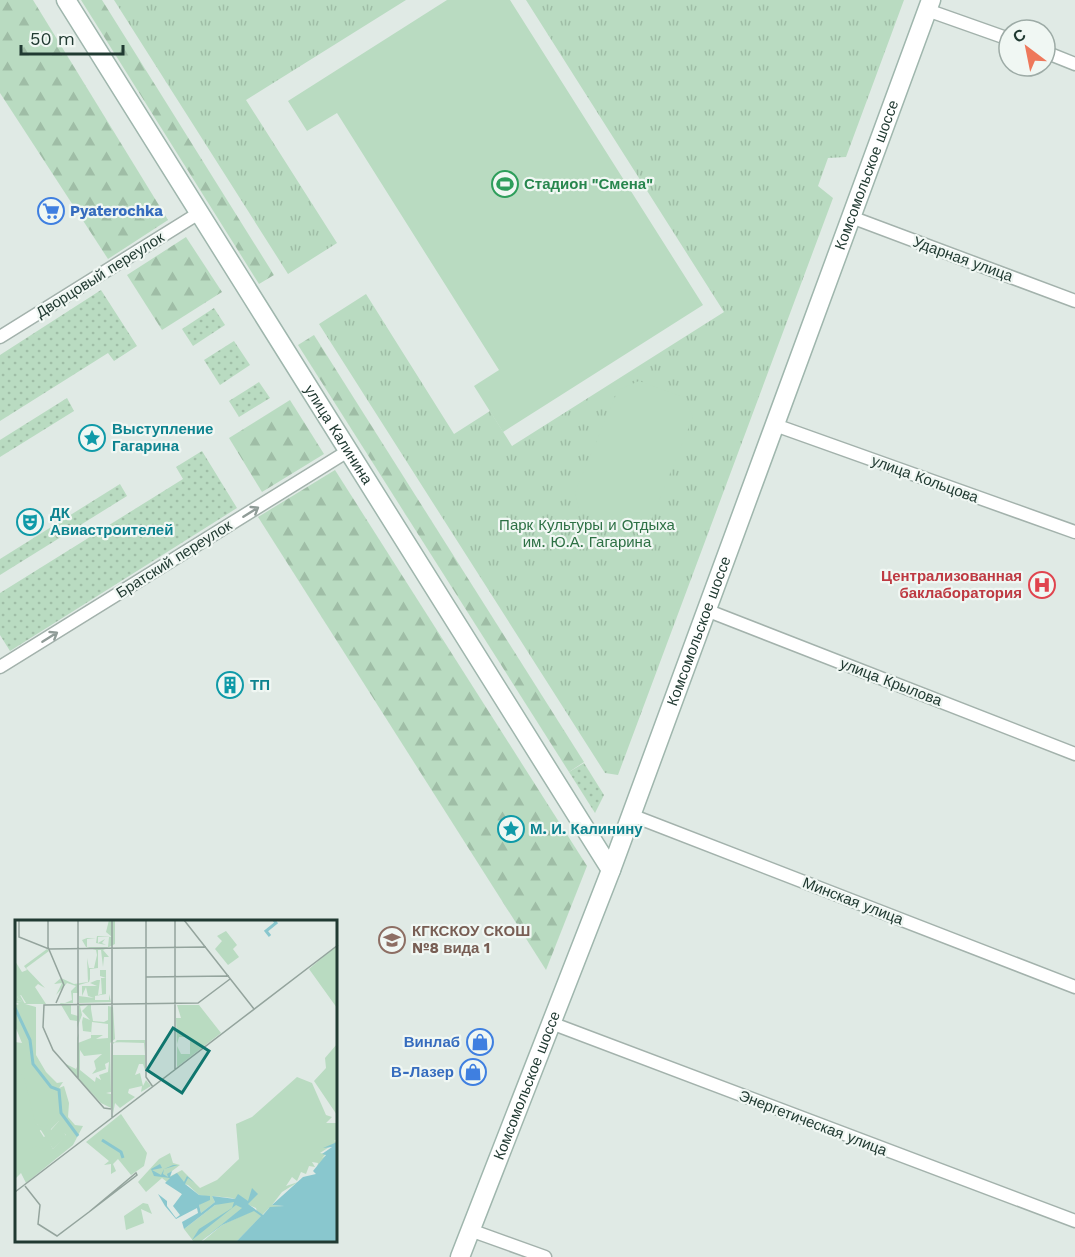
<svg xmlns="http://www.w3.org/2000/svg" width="1075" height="1257" font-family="'Work Sans',sans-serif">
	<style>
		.grass { fill: url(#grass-dots) }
		.forest { fill: url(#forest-firs) }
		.park { fill: url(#park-tufts) }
		.garden { fill: #b9dbc1 }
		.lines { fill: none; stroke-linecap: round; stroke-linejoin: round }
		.street-casing { stroke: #a3b2ac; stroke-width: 15 }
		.secondary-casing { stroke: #9fb6ad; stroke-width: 21 }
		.street { stroke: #fff; stroke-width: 12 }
		.secondary { stroke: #fff; stroke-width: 18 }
		.oneway { stroke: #909c98 }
		.labels { text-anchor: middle; stroke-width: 4.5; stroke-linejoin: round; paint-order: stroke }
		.street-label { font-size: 15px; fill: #213a32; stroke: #f0f7f3 }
		.leisure-label { font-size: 15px; font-weight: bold; fill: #27864d; stroke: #f0f7f3; text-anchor: start }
		.shop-label { font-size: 15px; font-weight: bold; fill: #366cbe; stroke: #f0f7f3; text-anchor: end }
		.culture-label { font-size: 15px; font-weight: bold; fill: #0d838f; stroke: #f0f7f3; text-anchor: start }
		.park-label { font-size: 15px; fill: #2d7044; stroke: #f0f7f3 }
		.health-label { font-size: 15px; font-weight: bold; fill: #be3a42; stroke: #f0f7f3; text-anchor: end }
		.education-label { font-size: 15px; font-weight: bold; fill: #785e54; stroke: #f0f7f3; text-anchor: start }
		.inset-river { fill: none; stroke: #89c7ce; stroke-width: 3 }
		.inset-road { fill: none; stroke: #94a49d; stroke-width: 1.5 }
		.view { fill: #0f766e; fill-opacity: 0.15; stroke: #0f766e; stroke-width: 3 }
		.inset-edge { fill: none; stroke: #213a32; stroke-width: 3 }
	</style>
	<defs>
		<pattern id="grass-dots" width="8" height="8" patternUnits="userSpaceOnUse" patternTransform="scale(1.5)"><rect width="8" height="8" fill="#b9dbc1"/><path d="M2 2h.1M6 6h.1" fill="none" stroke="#9fbda6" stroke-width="1.8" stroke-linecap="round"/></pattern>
		<pattern id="forest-firs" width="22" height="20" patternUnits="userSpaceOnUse" patternTransform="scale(1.5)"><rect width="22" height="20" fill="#b9dbc1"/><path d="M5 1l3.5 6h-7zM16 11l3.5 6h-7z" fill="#9fbda6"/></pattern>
		<pattern id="park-tufts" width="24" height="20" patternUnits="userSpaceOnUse" patternTransform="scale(1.5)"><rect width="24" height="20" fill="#b9dbc1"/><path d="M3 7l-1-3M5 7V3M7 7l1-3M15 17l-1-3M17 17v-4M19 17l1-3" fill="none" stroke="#9fbda6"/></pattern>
	</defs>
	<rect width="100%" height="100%" fill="#e0eae5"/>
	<g class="grass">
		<polygon points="101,290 137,346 114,361 108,353 0,421 0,355"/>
		<polygon points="214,308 225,325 193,346 182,329"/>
		<polygon points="234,341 250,365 220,385 204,360"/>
		<polygon points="259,382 270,398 239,417 229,401"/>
		<polygon points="67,398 74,411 0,457 0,440"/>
		<polygon points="202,451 237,508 10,651 0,635 0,593 183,479 176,467"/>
		<polygon points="120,484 127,496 0,575 0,559"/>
		<polygon points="584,763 604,795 595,813 569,772"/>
	</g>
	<g class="forest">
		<polygon points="0,0 33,0 168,220 108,259 0,93"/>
		<polygon points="81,0 102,0 274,275 259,284"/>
		<polygon points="186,237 222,292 162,330 127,275"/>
		<polygon points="314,335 584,762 569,772 298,345"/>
		<polygon points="290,400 324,454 262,492 229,438"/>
		<polygon points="335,470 587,866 546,970 258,517"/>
	</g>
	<g class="park">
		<polygon points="114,0 406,0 246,100 337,243 288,274"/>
		<polygon points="526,0 904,0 846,157 828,158 818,186 833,198 618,775 605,773 319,324 366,294 454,434 490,411 512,446 724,312"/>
	</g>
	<g class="garden">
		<polygon points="447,0 510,0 703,305 503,432 474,386 499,370 337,113 307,131 288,101"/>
		<polygon points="639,381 683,397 693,417 649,525 628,534 580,512 575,492 618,390"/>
	</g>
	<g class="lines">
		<defs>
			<g id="street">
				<polyline points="927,10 1009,39"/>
				<polyline points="1045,52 1075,64"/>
				<polyline points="851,217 1075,301"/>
				<polyline points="0,337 199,213"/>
				<polyline points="775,425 1075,532"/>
				<polyline points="706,610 1075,754"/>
				<polyline points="0,667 348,451"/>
				<polyline points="631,815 1075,987"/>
				<polyline points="551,1023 1075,1221"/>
				<polyline points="470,1230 545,1257"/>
			</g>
			<g id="secondary">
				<path id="s1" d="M66 0 611 870"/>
				<path id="s2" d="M460 1257 611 870 931 0"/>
			</g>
		</defs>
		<use href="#street" class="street-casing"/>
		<use href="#secondary" class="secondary-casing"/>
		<use href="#street" class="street"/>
		<use href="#secondary" class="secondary"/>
	</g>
	<defs><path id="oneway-shaft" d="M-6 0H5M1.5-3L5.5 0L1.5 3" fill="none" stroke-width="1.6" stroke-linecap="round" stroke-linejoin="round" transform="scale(1.5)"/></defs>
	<g class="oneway">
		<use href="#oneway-shaft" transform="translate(251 512) rotate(-32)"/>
		<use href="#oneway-shaft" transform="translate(50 637) rotate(-32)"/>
	</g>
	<defs>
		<symbol id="stadium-ring" viewBox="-11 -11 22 22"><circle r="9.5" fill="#f0f7f3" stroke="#2e9e5b" stroke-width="1.5"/><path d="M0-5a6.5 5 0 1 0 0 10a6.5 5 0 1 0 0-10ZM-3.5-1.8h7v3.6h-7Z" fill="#2e9e5b"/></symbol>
		<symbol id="supermarket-ring" viewBox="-11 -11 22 22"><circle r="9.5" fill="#f0f7f3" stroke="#3f7fe0" stroke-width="1.5"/><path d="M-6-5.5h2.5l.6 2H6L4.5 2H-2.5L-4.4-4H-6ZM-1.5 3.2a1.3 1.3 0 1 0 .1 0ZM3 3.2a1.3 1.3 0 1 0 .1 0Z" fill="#3f7fe0"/></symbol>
		<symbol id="sight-ring" viewBox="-11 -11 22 22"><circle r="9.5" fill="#f0f7f3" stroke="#0f9aa8" stroke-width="1.5"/><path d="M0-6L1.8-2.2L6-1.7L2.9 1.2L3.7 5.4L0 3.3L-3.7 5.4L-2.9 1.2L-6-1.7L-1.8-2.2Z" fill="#0f9aa8"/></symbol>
		<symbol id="theatre-ring" viewBox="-11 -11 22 22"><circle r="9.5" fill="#f0f7f3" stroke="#0f9aa8" stroke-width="1.5"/><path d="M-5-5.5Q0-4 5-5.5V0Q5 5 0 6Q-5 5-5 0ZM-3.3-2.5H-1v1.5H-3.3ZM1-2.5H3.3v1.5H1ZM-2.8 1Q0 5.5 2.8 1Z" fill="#0f9aa8"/></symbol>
		<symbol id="hospital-ring" viewBox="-11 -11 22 22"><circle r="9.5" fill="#f0f7f3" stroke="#e0444e" stroke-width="1.5"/><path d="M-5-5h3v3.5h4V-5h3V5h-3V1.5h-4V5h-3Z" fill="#e0444e"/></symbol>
		<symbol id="building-ring" viewBox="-11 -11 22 22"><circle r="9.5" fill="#f0f7f3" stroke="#0f9aa8" stroke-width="1.5"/><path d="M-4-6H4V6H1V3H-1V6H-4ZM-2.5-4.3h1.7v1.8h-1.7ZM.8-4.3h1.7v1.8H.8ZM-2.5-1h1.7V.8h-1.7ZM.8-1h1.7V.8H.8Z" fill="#0f9aa8"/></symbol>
		<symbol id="school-ring" viewBox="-11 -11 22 22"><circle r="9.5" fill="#f0f7f3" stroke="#8d6e63" stroke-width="1.5"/><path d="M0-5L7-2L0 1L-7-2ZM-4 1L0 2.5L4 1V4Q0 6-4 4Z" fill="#8d6e63"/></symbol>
		<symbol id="shop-ring" viewBox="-11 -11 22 22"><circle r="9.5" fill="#f0f7f3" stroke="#3f7fe0" stroke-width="1.5"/><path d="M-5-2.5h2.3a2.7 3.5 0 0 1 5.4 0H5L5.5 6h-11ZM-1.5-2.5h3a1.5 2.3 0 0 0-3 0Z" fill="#3f7fe0"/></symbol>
	</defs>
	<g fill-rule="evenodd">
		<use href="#stadium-ring" x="490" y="169" width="30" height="30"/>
		<use href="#supermarket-ring" x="36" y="196" width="30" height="30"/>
		<use href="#sight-ring" x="77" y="423" width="30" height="30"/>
		<use href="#theatre-ring" x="15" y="507" width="30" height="30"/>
		<use href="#hospital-ring" x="1027" y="570" width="30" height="30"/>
		<use href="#building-ring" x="215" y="670" width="30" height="30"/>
		<use href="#sight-ring" x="496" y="814" width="30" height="30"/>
		<use href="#school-ring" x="377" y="925" width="30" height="30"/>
		<use href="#shop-ring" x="465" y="1027" width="30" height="30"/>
		<use href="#shop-ring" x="458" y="1057" width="30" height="30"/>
	</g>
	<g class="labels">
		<g class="street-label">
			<text dy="5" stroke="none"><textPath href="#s2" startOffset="1156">Комсомольское шоссе</textPath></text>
			<text transform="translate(963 259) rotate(20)" y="5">Ударная улица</text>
			<text transform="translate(100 275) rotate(-32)" y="5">Дворцовый переулок</text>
			<text dy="5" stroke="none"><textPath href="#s1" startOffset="513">улица Калинина</textPath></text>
			<text transform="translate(925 479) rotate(20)" y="5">улица Кольцова</text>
			<text transform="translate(174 559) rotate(-32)" y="5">Братский переулок</text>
			<text dy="5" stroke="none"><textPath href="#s2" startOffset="670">Комсомольское шоссе</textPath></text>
			<text transform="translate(891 682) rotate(21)" y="5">улица Крылова</text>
			<text transform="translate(853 901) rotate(21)" y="5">Минская улица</text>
			<text dy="5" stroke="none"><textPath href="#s2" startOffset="184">Комсомольское шоссе</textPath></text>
			<text transform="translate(813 1123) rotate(21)" y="5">Энергетическая улица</text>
		</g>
		<g class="leisure-label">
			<text x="524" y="189">Стадион "Смена"</text>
		</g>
		<g class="shop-label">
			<text x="70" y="216" text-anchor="start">Pyaterochka</text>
			<text x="460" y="1047">Винлаб</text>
			<text x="454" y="1077">В-Лазер</text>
		</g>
		<g class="culture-label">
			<text x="112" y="434">Выступление<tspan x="112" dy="17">Гагарина</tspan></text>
			<text x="50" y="518">ДК<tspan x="50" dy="17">Авиастроителей</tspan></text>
			<text x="250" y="690">ТП</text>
			<text x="530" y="834">М. И. Калинину</text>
		</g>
		<g class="park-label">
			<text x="587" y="530">Парк Культуры и Отдыха<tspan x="587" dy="17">им. Ю.А. Гагарина</tspan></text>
		</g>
		<g class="health-label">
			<text x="1022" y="581">Централизованная<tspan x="1022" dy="17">баклаборатория</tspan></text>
		</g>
		<g class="education-label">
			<text x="412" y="936">КГКСКОУ СКОШ<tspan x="412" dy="17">№8 вида 1</tspan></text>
		</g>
	</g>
	<g transform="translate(15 920)">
		<rect width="322" height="322" fill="#e0eae5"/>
		<path d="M94 0H100V24L88 30 94 37H89L88 47 86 30H83V48L75 49V59L74 62 64 65V76L79 78 73 76 71 67 67 76V66H82L75 63 82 60H85L83 75 87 74 86 58H91L85 56V50H91V74L80 76V80H94V74L96 82 64 83 63 73H58V83H50L57 80 56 71 61 66 52 63 41 75 47 63 39 64 46 58 59 64 73 62 72 38 74 48H79L82 35 81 30 71 27 67 20 72 18H81L72 19V27H93L94 17H83V23L90 19 87 23 91 25 81 23 82 16 97 17 91 12ZM322 25V88L294 49ZM32 29 34 31 11 48 30 68 23 64 20 67 31 84H5L1 88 6 100 0 98 3 95 0 89V85L11 83 6 75 2 77 7 81 0 82V41L7 52 12 50 9 46ZM45 83 56 84V94L63 96 64 84H88L76 85V89L78 101 89 102 93 100V86L98 87 100 119 95 123 96 172 91 173 96 174V188L86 183 49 143 61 149 62 147V118L64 113 63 123 76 118V112L68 111 67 102 68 97 75 100 67 91 73 85 65 86 67 95 62 108V101L55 100ZM77 102 93 104V118L81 119 88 115H76ZM65 130 69 136 87 134 79 141 81 149 77 154 91 149 90 144 94 142 93 152 84 155 86 160 81 157 80 162 65 150ZM102 120H130V150L128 144H124L120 155 125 153 128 166 131 160 136 166 126 172 127 166 114 169 113 173 120 177 105 188 100 183 98 194 97 125ZM98 122 129 123 130 135H98ZM322 124V195L299 161 311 148 310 138ZM282 157 297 163 311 195 317 197 311 203H322V219L319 221 322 222 305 233 311 234 307 238 316 233 302 248 303 243 297 242 300 247 294 246 291 254 286 252 282 261 277 257 271 266 283 262 267 272 257 285 269 286 254 288 221 322H187L207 305 235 292 233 288 219 282 228 288 185 322H179L169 309 200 285 215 280 238 288 242 292 241 288 217 278 197 276 200 282 186 293 184 285 195 277 184 275 173 265 169 264 167 274 147 258 131 272 123 262 144 239 155 233 158 243 165 245 153 254 154 257 167 250 185 268 202 260 224 239 221 204 237 197ZM106 194 132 233 129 246 116 255 103 239 98 244 101 251 96 254V244L89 245 94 241 71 222ZM44 201 51 216 38 229 22 204 34 205 36 210ZM128 283 133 284 137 294 126 289 129 303 111 310 109 296Z" fill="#b9dbc1" fill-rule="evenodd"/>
		<path d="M211 11 222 25 218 29 224 37 213 45 200 29 207 21 202 16ZM5 75 10 84 21 87V135L31 152 42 163 48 162 44 168 49 166 54 183 53 197 60 205 68 206 58 225 11 263 6 253 0 259V122L7 123 0 106V89L3 93 1 87 4 84 0 82 7 81 2 77ZM44 201 43 207 51 215 38 229 31 216 26 218 23 212 27 209 22 204 29 208 33 205 30 210 33 212Z" fill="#b9dbc1" fill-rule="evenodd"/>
		<path d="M162 85H184L206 113 162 147V126L166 134H175V117H164L162 124 161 98H166ZM3 150 9 158 21 205 36 228 33 230 21 226 9 230 0 225Z" fill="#b9dbc1"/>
		<path d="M322 222V322H221L246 296 239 291 207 305 185 322 227 288 221 285 177 320 184 309 217 288 219 282 200 285 169 309 167 302 183 293 182 288 161 299 150 286 143 274 152 281V286L161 298 165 295 158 286 167 274 150 263 155 258 139 256 136 249 145 244 147 248 137 250 146 255 149 249 158 245H163L149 249 148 254 153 257 152 254 157 251 155 257 162 253 169 262 172 256 180 263 173 258 170 264 184 275 195 276V280L184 285 186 293 200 282 197 276 220 279 223 274 233 281 237 268 243 274 233 284 248 295 255 287 269 286 257 285 288 257 301 254 298 251 311 235 307 234 317 227 308 228Z" fill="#89c7ce"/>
		<path class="inset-river" d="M255 16 251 11 261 3 259 0M0 88 15 120 18 144 36 167 44 170 46 193 63 216M87 220 106 232 108 238"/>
		<path class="inset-road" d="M4 0V17L34 29 191 27M33 0V27L49 65 41 83M63 0V158M97 0V198M131 0V157L138 167M160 0V149M169 0 239 89M131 57 214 56M96 189 89 188 38 130 28 107 29 85 183 83 215 59M10 266 25 285 23 304 42 316 74 292 122 255 121 253 74 292M0 272 323 25"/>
		<path class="view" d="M158 108 194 131 167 173 132 150Z"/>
		<rect width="322" height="322" class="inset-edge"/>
	</g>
	<g transform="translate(1027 48) rotate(328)"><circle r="28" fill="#f0f7f3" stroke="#9daba6" stroke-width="1.5"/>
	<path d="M0-4.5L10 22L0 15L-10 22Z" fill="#ee785b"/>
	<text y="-9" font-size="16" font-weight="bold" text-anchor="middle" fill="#213a32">С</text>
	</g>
	<path d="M21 45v9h102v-9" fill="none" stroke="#213a32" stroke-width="3"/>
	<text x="30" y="45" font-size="18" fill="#213a32" stroke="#f0f7f3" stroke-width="4.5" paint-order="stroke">50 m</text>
</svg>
